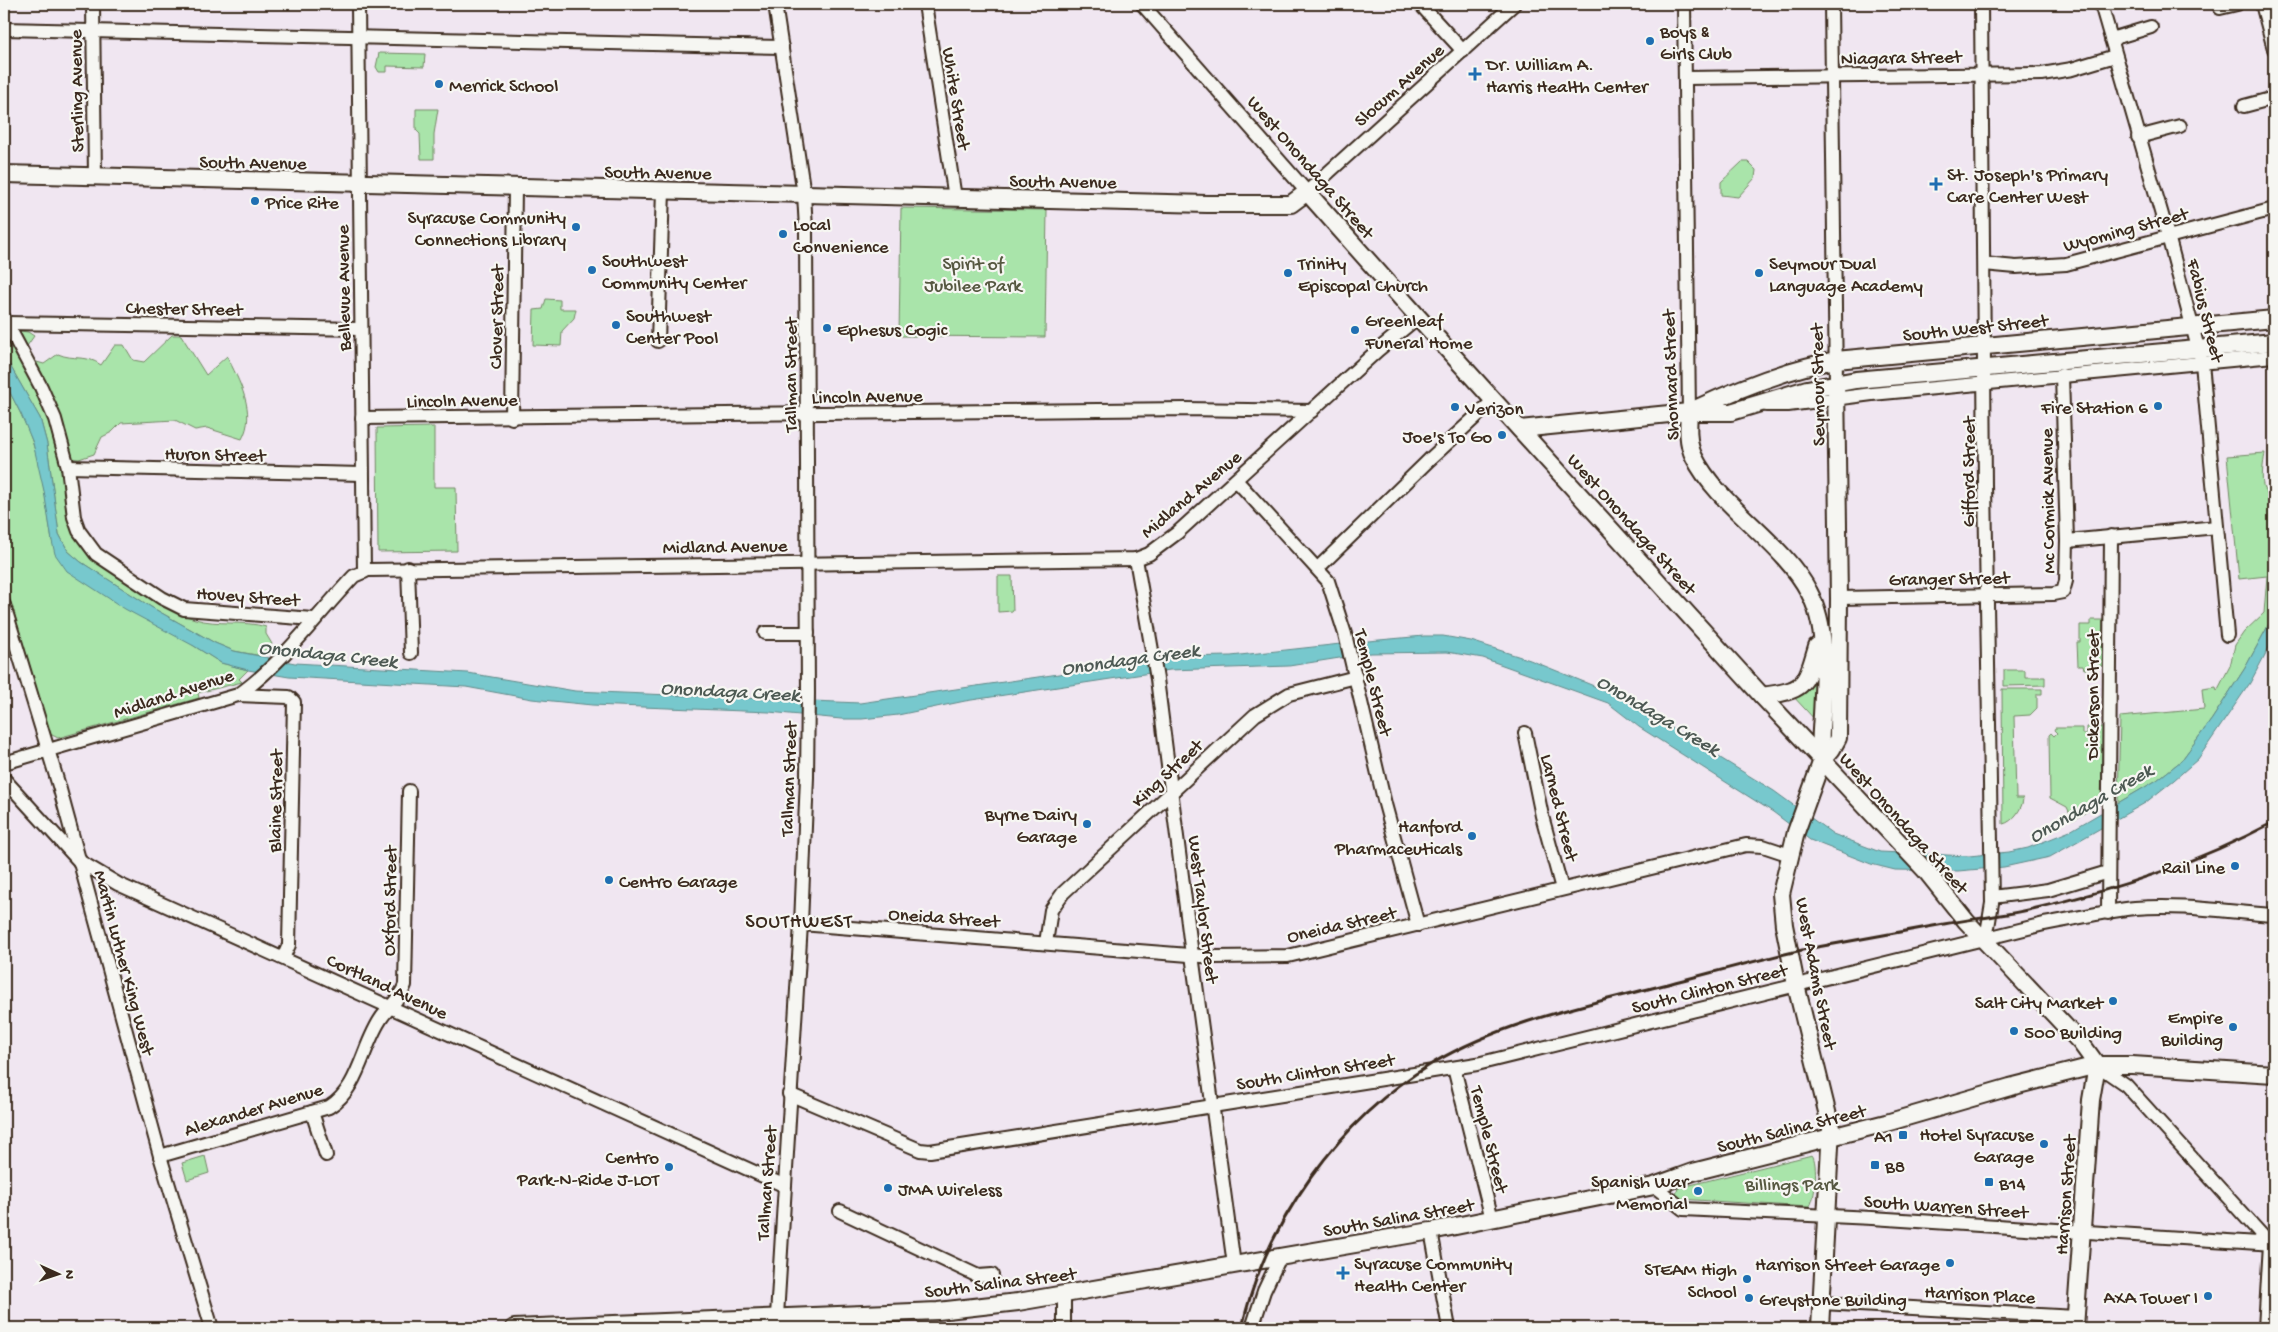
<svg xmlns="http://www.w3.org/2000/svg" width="2278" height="1332" font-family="'Gochi Hand',sans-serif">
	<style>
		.green { fill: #a9e4aa; stroke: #728764 }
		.water { fill: #77c8cd; stroke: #5f8987 }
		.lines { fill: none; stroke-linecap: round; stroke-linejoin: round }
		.minor-casing { stroke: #3b2a1e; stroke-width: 16 }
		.major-casing { stroke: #3b2a1e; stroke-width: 20 }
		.minor { stroke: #f6f6f2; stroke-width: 12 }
		.major { stroke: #f6f6f2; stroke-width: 16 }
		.rail { stroke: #3b2a1e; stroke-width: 3 }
		.poi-dot { fill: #1f6fb2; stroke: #f6f6f2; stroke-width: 2 }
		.labels { text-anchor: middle; stroke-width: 4.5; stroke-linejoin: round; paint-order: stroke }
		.poi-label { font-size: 19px; fill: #3b2a1e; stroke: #f6f6f2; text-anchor: start }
		.street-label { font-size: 19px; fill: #3b2a1e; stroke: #f6f6f2 }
		.park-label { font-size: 19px; fill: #565841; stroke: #f6f6f2 }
		.water-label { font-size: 20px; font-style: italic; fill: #4d5953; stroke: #f6f6f2 }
		.neighbourhood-label { font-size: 20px; letter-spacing: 1px; fill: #3b2a1e; stroke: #f6f6f2 }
	</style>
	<rect width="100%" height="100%" fill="#f0e6f1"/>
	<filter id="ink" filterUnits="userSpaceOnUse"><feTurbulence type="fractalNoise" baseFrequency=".02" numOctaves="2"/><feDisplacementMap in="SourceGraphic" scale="10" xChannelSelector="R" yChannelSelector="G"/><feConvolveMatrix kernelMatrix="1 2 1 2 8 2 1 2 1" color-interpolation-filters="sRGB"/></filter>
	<g filter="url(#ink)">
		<g class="green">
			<polygon points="379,53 425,54 424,67 387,66 387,72 379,72 376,67"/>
			<polygon points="416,109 438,109 434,134 434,159 421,159 420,134 416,130"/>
			<polygon points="1742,162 1748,162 1756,170 1755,178 1738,197 1721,195 1721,182"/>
			<polygon points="901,208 1047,210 1045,337 899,336"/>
			<polygon points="546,299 560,300 560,309 576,309 574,318 562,331 561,346 533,345 534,310 543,309"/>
			<path d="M4 329 28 332 34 336 27 346 33 361 44 364 58 354C74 361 86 354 101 365L115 345H124L133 360 144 362 172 335H181L206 375 227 356C239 381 257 412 242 439L207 428 195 430 175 420 121 423 112 432 102 437 94 454 79 459 61 457C64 491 64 531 91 556 104 568 123 577 139 587 156 599 174 613 195 619 218 626 244 620 266 627V634L272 644 262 656 234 651 215 643 151 607 81 562 68 551 59 534 47 444 40 418 4 355Z"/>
			<path d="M4 381C14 401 25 420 32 441 43 473 47 508 52 541L194 646 221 663 248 670 239 679 242 682 198 693 199 698 58 738 50 734 4 579Z"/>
			<polygon points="434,427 434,487 456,487 457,551 378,552 377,428"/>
			<path d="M2265 453C2263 466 2257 494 2274 499V615L2245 668 2212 719 2181 761 2157 780 2118 803 2120 717 2204 709 2202 689 2216 687 2217 691 2230 666 2235 645 2244 632 2264 613 2267 576 2239 579 2227 456Z"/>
			<polygon points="998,576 1012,576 1013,611 998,612"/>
			<polygon points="2091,620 2103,620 2102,666 2096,666 2095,669 2084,669 2083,666 2078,666 2077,642 2080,642 2080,625 2091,625"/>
			<polygon points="2004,670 2025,670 2025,677 2045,677 2045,685 2004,686"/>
			<polygon points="1816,675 1817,722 1792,695"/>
			<path d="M2002 689H2042V694H2037V708L2030 715 2014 716 2016 798H2023C2023 808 2013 822 2003 824Z"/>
			<polygon points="2087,727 2103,727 2101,803 2073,820 2067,807 2050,798 2049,735 2051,733 2054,736 2057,733 2054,730 2055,728 2082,728 2082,734 2087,734"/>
			<path d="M1812 1155C1818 1162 1816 1200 1809 1207L1680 1199 1676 1195 1678 1188Z"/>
			<polygon points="205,1156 209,1173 187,1180 182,1163"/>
		</g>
		<polygon class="water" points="4,355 40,418 47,444 59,534 68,551 81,562 151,607 215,643 234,651 295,663 468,673 575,691 860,703 1175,657 1231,656 1368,641 1424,636 1443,636 1471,641 1530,660 1621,697 1774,791 1833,834 1880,852 1969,856 2009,852 2028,848 2070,831 2157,780 2181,761 2212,719 2245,668 2274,615 2274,638 2250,683 2198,759 2174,780 2145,803 2050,857 2004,867 1958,871 1895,870 1871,864 1810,840 1773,812 1639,727 1608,703 1483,658 1447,652 1371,653 1289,666 1170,670 965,701 898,715 862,719 841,719 769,712 592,705 532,699 466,687 289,677 248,670 221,663 194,646 125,609 67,571 55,554 52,541 44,491 33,443 21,414 4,381"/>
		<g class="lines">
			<defs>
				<g id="minor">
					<polyline points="93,4 95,178"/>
					<polyline points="358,4 364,572"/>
					<polyline points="775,4 804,194 806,229 808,693 807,777 801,924 777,1316"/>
					<polyline points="925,4 955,198"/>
					<polyline points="1142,4 1307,192 1514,4"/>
					<polyline points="1420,4 1463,51"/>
					<polyline points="1684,4 1689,412"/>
					<polyline points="1831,4 1836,383"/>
					<polyline points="1981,4 1985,484 1992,903 1986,939"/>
					<polyline points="2101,4 2168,236 2202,363 2227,635"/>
					<polyline points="2262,4 2274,49"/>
					<polyline points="2220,8 2237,4"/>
					<polyline points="4,29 782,47"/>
					<polyline points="2111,39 2151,27"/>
					<polyline points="1685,78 2042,74 2072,69 2115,56"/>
					<polyline points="2244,106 2274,98"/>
					<polyline points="2138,137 2180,126"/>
					<polyline points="1984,264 2016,267 2066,264 2274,209"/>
					<polyline points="4,318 41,387 55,419 68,467 74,517 79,531 96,554 162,598 184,609 313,619"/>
					<polyline points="7,323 361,329"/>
					<polyline points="658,341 663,191"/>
					<polyline points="1766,405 1788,405 1872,394 2274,356"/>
					<polyline points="362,418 1186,409 1312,411"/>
					<polyline points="512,418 515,188"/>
					<polyline points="68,467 362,474"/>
					<polyline points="1236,480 1328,581 1345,634 1385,804 1418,925"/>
					<polyline points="2067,541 2217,527"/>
					<polyline points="1136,559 1157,679 1192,955 1234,1265"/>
					<polyline points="408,568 411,653"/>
					<polyline points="1318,568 1429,460 1494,400"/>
					<polyline points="1839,598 2053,594 2063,592 2066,581 2067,541 2062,375"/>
					<polyline points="4,605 59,786 160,1156 212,1328"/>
					<polyline points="765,633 808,633"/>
					<polyline points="238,695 289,697 294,702 289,945 283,958"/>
					<polyline points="1525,733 1542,816 1562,889"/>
					<path d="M4 763 238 695C281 665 317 615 354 576L368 570 1136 559 1149 554 1177 533 1378 350 1418 317"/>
					<polyline points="4,779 79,861 118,884 783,1185"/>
					<polyline points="1992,897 2048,890 2108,872"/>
					<polyline points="2108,913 2111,536"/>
					<polyline points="801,924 1214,957 1288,956 1746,845 1763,846 1790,855"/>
					<polyline points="1046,943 1051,910 1063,893 1255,715 1289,694 1356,677"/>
					<polyline points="2097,1065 2126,1085 2270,1244"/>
					<polyline points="1454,1068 1492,1219"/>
					<path d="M789 1094 920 1150 930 1151 1477 1064 2044 924C2074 919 2105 911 2135 908 2182 904 2228 912 2274 915"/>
					<polyline points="312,1112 326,1155"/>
					<path d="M160 1156 329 1107C360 1088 362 1045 382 1017 390 1006 400 999 405 985L409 791"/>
					<polyline points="1654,1186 1683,1209 1872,1218 2274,1244"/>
					<polyline points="840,1211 978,1276 992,1275"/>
					<polyline points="1431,1231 1449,1328"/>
					<polyline points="1064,1294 1064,1328"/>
					<polyline points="1822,1303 2076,1317"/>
					<polyline points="1252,1328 1264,1291 1280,1257"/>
					<polyline points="2265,1328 2270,1244"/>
				</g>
				<g id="major">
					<polyline points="4,174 1207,204 1291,204 1307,192 1418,317 1762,696 1926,871 1966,921 2081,1043 2097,1065"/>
					<path d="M1693 410C1739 388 1787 369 1836 360L2274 319"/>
					<path d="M1689 412C1688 427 1687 443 1694 457 1718 506 1784 543 1809 592 1828 627 1824 676 1822 715 1821 731 1819 744 1822 760"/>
					<polyline points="1520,429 1689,412 1731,412 1807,389 1856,380 2274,342"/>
					<path d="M1762 696C1805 690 1805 687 1817 646"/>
					<polyline points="514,1328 938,1311 1018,1302 1431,1231 1654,1186 1693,1172 1886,1123 2010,1087 2097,1065 2132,1065 2274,1074"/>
					<polyline points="1820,1328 1831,1128 1796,985 1784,925 1781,894 1796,832 1822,760 1832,749 1838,738 1839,598 1836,383"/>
					<polyline points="2075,1328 2091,1100 2097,1065"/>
				</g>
			</defs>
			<use href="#minor" class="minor-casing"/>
			<use href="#major" class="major-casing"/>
			<use href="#minor" class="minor"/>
			<use href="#major" class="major"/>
			<path class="rail" d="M1242 1328C1265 1223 1340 1118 1433 1063 1501 1023 1577 1007 1652 988 1705 975 1758 959 1812 948 1855 940 1899 932 1944 924 1972 919 2000 916 2028 910 2113 891 2197 863 2274 822"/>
		</g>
	</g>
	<g class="poi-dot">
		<circle cx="1650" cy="41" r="5"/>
		<path d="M1472.5 66.5h5v5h5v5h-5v5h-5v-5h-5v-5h5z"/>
		<circle cx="439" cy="84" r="5"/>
		<path d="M1933.5 176.5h5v5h5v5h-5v5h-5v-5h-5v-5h5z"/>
		<circle cx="255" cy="201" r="5"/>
		<circle cx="576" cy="227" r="5"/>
		<circle cx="783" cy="234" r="5"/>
		<circle cx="592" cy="270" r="5"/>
		<circle cx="1288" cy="273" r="5"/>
		<circle cx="1759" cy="273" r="5"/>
		<circle cx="616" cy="325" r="5"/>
		<circle cx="827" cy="328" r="5"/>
		<circle cx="1355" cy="330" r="5"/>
		<circle cx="2158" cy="406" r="5"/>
		<circle cx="1455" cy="407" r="5"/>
		<circle cx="1502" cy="435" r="5"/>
		<circle cx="1087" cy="824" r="5"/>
		<circle cx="1472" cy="836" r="5"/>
		<circle cx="2235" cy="866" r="5"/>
		<circle cx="609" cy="880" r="5"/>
		<circle cx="2113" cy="1001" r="5"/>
		<circle cx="2233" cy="1027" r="5"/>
		<circle cx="2014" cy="1031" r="5"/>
		<rect x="1898" y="1130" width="10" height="10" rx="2.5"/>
		<circle cx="2044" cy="1144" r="5"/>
		<rect x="1870" y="1160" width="10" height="10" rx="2.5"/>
		<circle cx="669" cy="1167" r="5"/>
		<rect x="1984" y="1177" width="10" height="10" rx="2.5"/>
		<circle cx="888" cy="1188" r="5"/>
		<circle cx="1698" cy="1191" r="5"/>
		<circle cx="1950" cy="1263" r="5"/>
		<path d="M1340.5 1265.5h5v5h5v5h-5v5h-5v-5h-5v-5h5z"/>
		<circle cx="1747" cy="1279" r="5"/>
		<circle cx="2208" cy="1296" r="5"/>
		<circle cx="1749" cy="1298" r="5"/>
	</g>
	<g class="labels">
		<g class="poi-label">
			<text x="1660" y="37">Boys &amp;<tspan x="1660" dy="22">Girls Club</tspan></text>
			<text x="1486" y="70">Dr. William A.<tspan x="1486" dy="22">Harris Health Center</tspan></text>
			<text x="449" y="91">Merrick School</text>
			<text x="1947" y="180">St. Joseph's Primary<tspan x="1947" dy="22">Care Center West</tspan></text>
			<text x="265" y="208">Price Rite</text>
			<text x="566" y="223" text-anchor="end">Syracuse Community<tspan x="566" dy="22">Connections Library</tspan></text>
			<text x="793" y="230">Local<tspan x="793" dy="22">Convenience</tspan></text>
			<text x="602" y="266">Southwest<tspan x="602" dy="22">Community Center</tspan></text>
			<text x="1298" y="269">Trinity<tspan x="1298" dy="22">Episcopal Church</tspan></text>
			<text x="1769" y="269">Seymour Dual<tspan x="1769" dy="22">Language Academy</tspan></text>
			<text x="626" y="321">Southwest<tspan x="626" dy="22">Center Pool</tspan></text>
			<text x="1365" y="326">Greenleaf<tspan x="1365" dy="22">Funeral Home</tspan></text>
			<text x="837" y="335">Ephesus Cogic</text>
			<text x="2148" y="413" text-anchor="end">Fire Station 6</text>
			<text x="1465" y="414">Verizon</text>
			<text x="1492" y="442" text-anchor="end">Joe's To Go</text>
			<text x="1077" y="820" text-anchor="end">Byrne Dairy<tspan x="1077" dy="22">Garage</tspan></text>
			<text x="1462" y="832" text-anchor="end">Hanford<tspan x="1462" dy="22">Pharmaceuticals</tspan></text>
			<text x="2225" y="873" text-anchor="end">Rail Line</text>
			<text x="619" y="887">Centro Garage</text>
			<text x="2103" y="1008" text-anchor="end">Salt City Market</text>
			<text x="2223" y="1023" text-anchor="end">Empire<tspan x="2223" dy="22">Building</tspan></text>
			<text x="2024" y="1038">500 Building</text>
			<text x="2034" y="1140" text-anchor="end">Hotel Syracuse<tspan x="2034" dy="22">Garage</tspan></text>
			<text x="1893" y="1142" text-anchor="end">A1</text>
			<text x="659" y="1163" text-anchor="end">Centro<tspan x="659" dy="22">Park-N-Ride J-LOT</tspan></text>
			<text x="1885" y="1172">B8</text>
			<text x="1688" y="1187" text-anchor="end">Spanish War<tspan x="1688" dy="22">Memorial</tspan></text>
			<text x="1999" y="1189">B14</text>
			<text x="898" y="1195">JMA Wireless</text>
			<text x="1354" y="1269">Syracuse Community<tspan x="1354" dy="22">Health Center</tspan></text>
			<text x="1940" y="1270" text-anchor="end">Harrison Street Garage</text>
			<text x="1737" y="1275" text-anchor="end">STEAM High<tspan x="1737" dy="22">School</tspan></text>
			<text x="2198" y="1303" text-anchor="end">AXA Tower I</text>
			<text x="1759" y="1305">Greystone Building</text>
		</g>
		<g class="street-label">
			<text transform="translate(1901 56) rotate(-1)" y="7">Niagara Street</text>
			<text transform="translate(1398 84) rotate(-42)" y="7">Slocum Avenue</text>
			<text transform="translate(75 91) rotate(-91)" y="7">Sterling Avenue</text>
			<text transform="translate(958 98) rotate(81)" y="7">White Street</text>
			<text transform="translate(253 161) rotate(1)" y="7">South Avenue</text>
			<text transform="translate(1312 166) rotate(49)" y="7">West Onondaga Street</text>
			<text transform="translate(658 171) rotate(1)" y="7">South Avenue</text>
			<text transform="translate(1063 180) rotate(1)" y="7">South Avenue</text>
			<text transform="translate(2125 228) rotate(-15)" y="7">Wyoming Street</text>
			<text transform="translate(342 288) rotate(-91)" y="7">Bellevue Avenue</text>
			<text transform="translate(184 307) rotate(1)" y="7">Chester Street</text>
			<text transform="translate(2207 310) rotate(76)" y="7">Fabius Street</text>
			<text transform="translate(495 317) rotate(-89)" y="7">Clover Street</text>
			<text transform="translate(1975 326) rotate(-6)" y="7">South West Street</text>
			<text transform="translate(789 375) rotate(-90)" y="7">Tallman Street</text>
			<text transform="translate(1669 375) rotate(-92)" y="7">Shonnard Street</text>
			<text transform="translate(1816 385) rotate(-91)" y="7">Seymour Street</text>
			<text transform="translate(867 395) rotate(-1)" y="7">Lincoln Avenue</text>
			<text transform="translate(462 399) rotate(-1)" y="7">Lincoln Avenue</text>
			<text transform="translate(215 453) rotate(1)" y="7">Huron Street</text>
			<text transform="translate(1967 472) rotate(-90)" y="7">Gifford Street</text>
			<text transform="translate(1190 493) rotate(-40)" y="7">Midland Avenue</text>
			<text transform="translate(2046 501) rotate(-91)" y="7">Mc Cormick Avenue</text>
			<text transform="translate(1633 523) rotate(48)" y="7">West Onondaga Street</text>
			<text transform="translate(725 545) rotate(-1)" y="7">Midland Avenue</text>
			<text transform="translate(1949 577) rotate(-1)" y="7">Granger Street</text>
			<text transform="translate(248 595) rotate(4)" y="7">Hovey Street</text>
			<text transform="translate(1375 682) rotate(76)" y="7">Temple Street</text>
			<text transform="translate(173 692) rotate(-18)" y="7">Midland Avenue</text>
			<text transform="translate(2091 695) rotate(-90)" y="7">Dickerson Street</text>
			<text transform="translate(1166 772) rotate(-43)" y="7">King Street</text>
			<text transform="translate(787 779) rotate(-88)" y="7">Tallman Street</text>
			<text transform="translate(274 801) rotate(-89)" y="7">Blaine Street</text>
			<text transform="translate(1561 807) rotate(76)" y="7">Larned Street</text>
			<text transform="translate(1905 822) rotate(48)" y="7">West Onondaga Street</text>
			<text transform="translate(388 901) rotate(-89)" y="7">Oxford Street</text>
			<text transform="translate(1205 909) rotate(83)" y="7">West Taylor Street</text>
			<text transform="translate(944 916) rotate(4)" y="7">Oneida Street</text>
			<text transform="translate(1341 923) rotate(-13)" y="7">Oneida Street</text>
			<text transform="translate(126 962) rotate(75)" y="7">Martin Luther King West</text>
			<text transform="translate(1818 973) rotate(79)" y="7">West Adams Street</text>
			<text transform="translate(388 985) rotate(25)" y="7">Cortland Avenue</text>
			<text transform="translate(1709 987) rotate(-14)" y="7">South Clinton Street</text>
			<text transform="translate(1315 1070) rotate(-9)" y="7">South Clinton Street</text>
			<text transform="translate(253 1108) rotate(-17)" y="7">Alexander Avenue</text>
			<text transform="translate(1791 1127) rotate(-14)" y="7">South Salina Street</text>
			<text transform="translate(1491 1139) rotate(76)" y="7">Temple Street</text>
			<text transform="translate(765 1183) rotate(-86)" y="7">Tallman Street</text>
			<text transform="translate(2064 1195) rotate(-86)" y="7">Harrison Street</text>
			<text transform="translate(1946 1205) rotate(4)" y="7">South Warren Street</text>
			<text transform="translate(1398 1216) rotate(-10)" y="7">South Salina Street</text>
			<text transform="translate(1000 1281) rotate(-7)" y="7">South Salina Street</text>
			<text transform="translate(1980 1293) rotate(3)" y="7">Harrison Place</text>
		</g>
		<g class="park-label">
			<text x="973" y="269">Spirit of<tspan x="973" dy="22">Jubilee Park</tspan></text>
			<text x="1792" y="1190">Billings Park</text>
		</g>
		<g class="water-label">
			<text transform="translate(328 653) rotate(6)" y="7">Onondaga Creek</text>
			<text transform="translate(1130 658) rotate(-8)" y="7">Onondaga Creek</text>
			<text transform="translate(730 690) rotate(3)" y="7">Onondaga Creek</text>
			<text transform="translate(1659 714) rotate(31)" y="7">Onondaga Creek</text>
			<text transform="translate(2090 802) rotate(-30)" y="7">Onondaga Creek</text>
		</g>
		<g class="neighbourhood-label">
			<text x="799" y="927">SOUTHWEST</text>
		</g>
	</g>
	<rect width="2278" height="1332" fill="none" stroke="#f6f6f2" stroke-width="20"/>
	<rect x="10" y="10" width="2258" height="1312" fill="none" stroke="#3b2a1e" stroke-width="2" filter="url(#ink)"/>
	<g transform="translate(58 1274) rotate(93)" stroke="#f6f6f2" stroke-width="4" paint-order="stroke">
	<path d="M0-4L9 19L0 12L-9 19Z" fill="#3b2a1e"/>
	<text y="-8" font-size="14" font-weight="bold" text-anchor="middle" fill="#3b2a1e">N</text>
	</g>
</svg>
